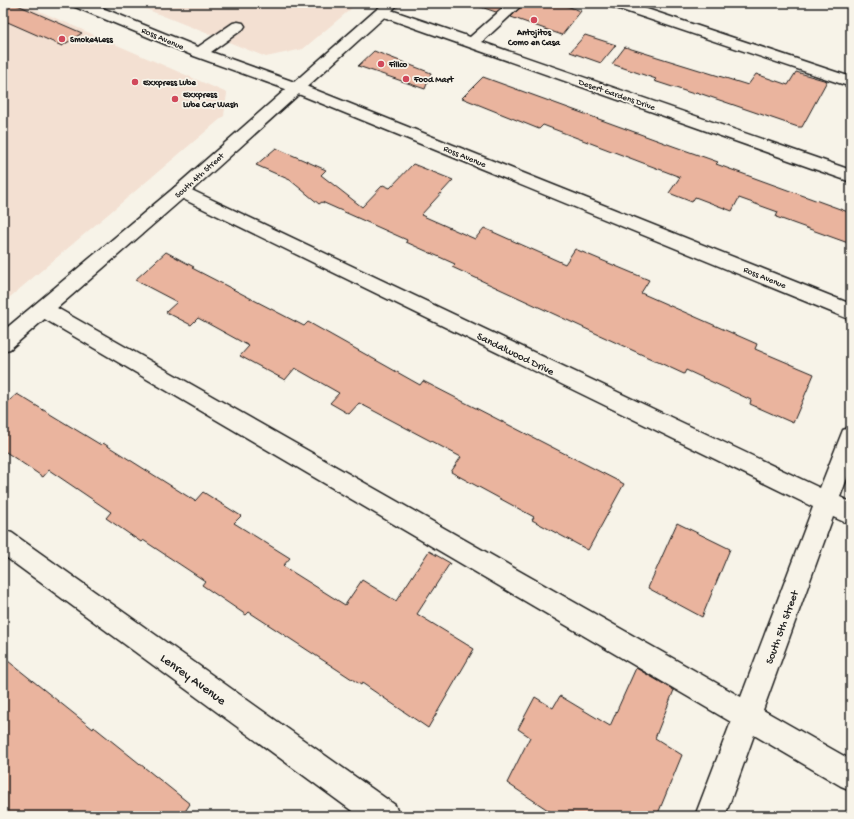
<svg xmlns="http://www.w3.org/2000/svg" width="854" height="819" font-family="'Gochi Hand',sans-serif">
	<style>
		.built { fill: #f3e0d2 }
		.building { fill: #eab49e; stroke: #1c1c1c }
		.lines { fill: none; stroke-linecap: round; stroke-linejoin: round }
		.minor-casing { stroke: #1c1c1c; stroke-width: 3 }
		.major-casing { stroke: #1c1c1c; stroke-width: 3 }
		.minor { fill: #f7f3e8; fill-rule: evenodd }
		.major { fill: #f7f3e8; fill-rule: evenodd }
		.poi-dot { fill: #d1495b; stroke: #f7f3e8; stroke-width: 1.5 }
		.labels { text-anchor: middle; stroke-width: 3.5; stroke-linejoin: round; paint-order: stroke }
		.far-poi-label { font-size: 9px; font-weight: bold; fill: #1c1c1c; stroke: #f7f3e8; text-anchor: start }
		.far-street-label { font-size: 9px; fill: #1c1c1c; stroke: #f7f3e8 }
		.street-label { font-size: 11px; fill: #1c1c1c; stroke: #f7f3e8 }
		.near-street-label { font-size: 13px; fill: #1c1c1c; stroke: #f7f3e8 }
	</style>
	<rect width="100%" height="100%" fill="#f7f3e8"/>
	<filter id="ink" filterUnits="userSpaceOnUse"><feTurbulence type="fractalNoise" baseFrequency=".025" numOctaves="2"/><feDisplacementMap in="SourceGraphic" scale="8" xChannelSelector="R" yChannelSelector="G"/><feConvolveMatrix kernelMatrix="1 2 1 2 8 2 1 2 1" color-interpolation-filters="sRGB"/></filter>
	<g filter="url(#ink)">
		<g class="built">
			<polygon points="3,3 21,3 227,93 224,116 3,303"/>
			<polygon points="131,3 358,3 303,49 266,57"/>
		</g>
		<g class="building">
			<polygon points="3,3 13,3 82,33 62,46 3,20"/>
			<polygon points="479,3 507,3 496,12 478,6"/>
			<polygon points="525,3 558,3 581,11 562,35 511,17"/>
			<polygon points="585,35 616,45 601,63 570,52"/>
			<polygon points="625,47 748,85 756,74 788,85 796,72 827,81 802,127 798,127 696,92 694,94 654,81 656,79 612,64"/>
			<polygon points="374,51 431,73 425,89 358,66"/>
			<polygon points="483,77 673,146 718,162 716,164 851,213 851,244 776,217 778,212 739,198 732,211 695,197 692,202 669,193 680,177 543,125 539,129 462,98"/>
			<polygon points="276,148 326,170 321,175 362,207 383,185 390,188 413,164 453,180 421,215 475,239 484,228 565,264 575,249 649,280 641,293 757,344 755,349 814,374 793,423 750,404 751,400 686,370 684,374 452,267 455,264 406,242 407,240 322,202 319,204 290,180 256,165"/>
			<polygon points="166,252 194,267 192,268 304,326 308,322 420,385 423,381 624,484 588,550 532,520 534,517 451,472 461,457 359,403 349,414 330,403 339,393 295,368 285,380 240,356 249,346 198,318 191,325 166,312 177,302 135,280"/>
			<polygon points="17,394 101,445 103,443 195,501 203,492 241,516 234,523 290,558 283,566 345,605 362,580 396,601 429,551 450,563 417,614 474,649 428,728 362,683 361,685 249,612 246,615 202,585 205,581 143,540 141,542 106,518 111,512 49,470 43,477 3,450 3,406"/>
			<polygon points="677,523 730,549 702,617 648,588"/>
			<polygon points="3,657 93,729 94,727 190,804 182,816 3,816"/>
			<polygon points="636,668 674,690 655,738 682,755 657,816 557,816 507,783 530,737 518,729 535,697 553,708 560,696 610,726"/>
		</g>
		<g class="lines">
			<defs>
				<g id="minor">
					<polygon points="71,3 90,3 198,47 233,23 238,22 243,23 245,26 243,29 211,52 303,85 851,304 851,320 291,91 194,56 73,6"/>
					<polygon points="509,3 524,3 482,42 851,170 851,182 378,15 376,12 378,9 383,8 388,9 470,37"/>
					<polygon points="608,3 629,3 851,77 851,87 610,6"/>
					<polygon points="181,185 820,488 843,430 851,427 851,468 840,497 851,502 851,525 833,517 763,710 851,760 851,790 841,786 754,735 725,816 695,816 731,722 36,314 33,309 36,304 43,301 50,304 741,697 813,507 175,195 172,191 175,187"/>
					<polygon points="3,530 12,533 395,805 399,816 359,816 3,555"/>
				</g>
				<polygon id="major" points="384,3 400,3 187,195 10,349 3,351 3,331 175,187"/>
			</defs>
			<use href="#minor" class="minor-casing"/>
			<use href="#major" class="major-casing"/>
			<use href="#minor" class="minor"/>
			<use href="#major" class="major"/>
		</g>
	</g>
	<g class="poi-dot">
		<circle cx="534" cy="20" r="4"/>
		<circle cx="62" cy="39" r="4"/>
		<circle cx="381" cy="64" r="4"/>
		<circle cx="406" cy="79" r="4"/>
		<circle cx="135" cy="82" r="4"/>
		<circle cx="175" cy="99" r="4"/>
	</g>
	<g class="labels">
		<g class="far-poi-label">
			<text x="534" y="35" text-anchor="middle">Antojitos<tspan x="534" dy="10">Como en Casa</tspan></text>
			<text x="70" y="42">Smoke4Less</text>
			<text x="389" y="67">Fillco</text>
			<text x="414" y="82">Food Mart</text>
			<text x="143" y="85">Exxpress Lube</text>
			<text x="183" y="97">Exxpress<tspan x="183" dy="10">Lube Car Wash</tspan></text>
		</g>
		<g class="far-street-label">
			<text transform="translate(163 38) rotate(23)" y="3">Ross Avenue</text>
			<text transform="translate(617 94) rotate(19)" y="3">Desert Gardens Drive</text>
			<text transform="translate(465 156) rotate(22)" y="3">Ross Avenue</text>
			<text transform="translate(199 175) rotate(-42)" y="3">South 4th Street</text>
			<text transform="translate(765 277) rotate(22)" y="3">Ross Avenue</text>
		</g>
		<g class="street-label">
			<text transform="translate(516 353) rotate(26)" y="4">Sandalwood Drive</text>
			<text transform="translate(781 627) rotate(-70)" y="4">South 5th Street</text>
		</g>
		<g class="near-street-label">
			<text transform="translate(194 678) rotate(36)" y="5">Lenrey Avenue</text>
		</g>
	</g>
	<rect width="854" height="819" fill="none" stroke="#f7f3e8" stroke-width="16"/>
	<rect x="8" y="8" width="838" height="803" fill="none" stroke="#1c1c1c" stroke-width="1.5" filter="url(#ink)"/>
</svg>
